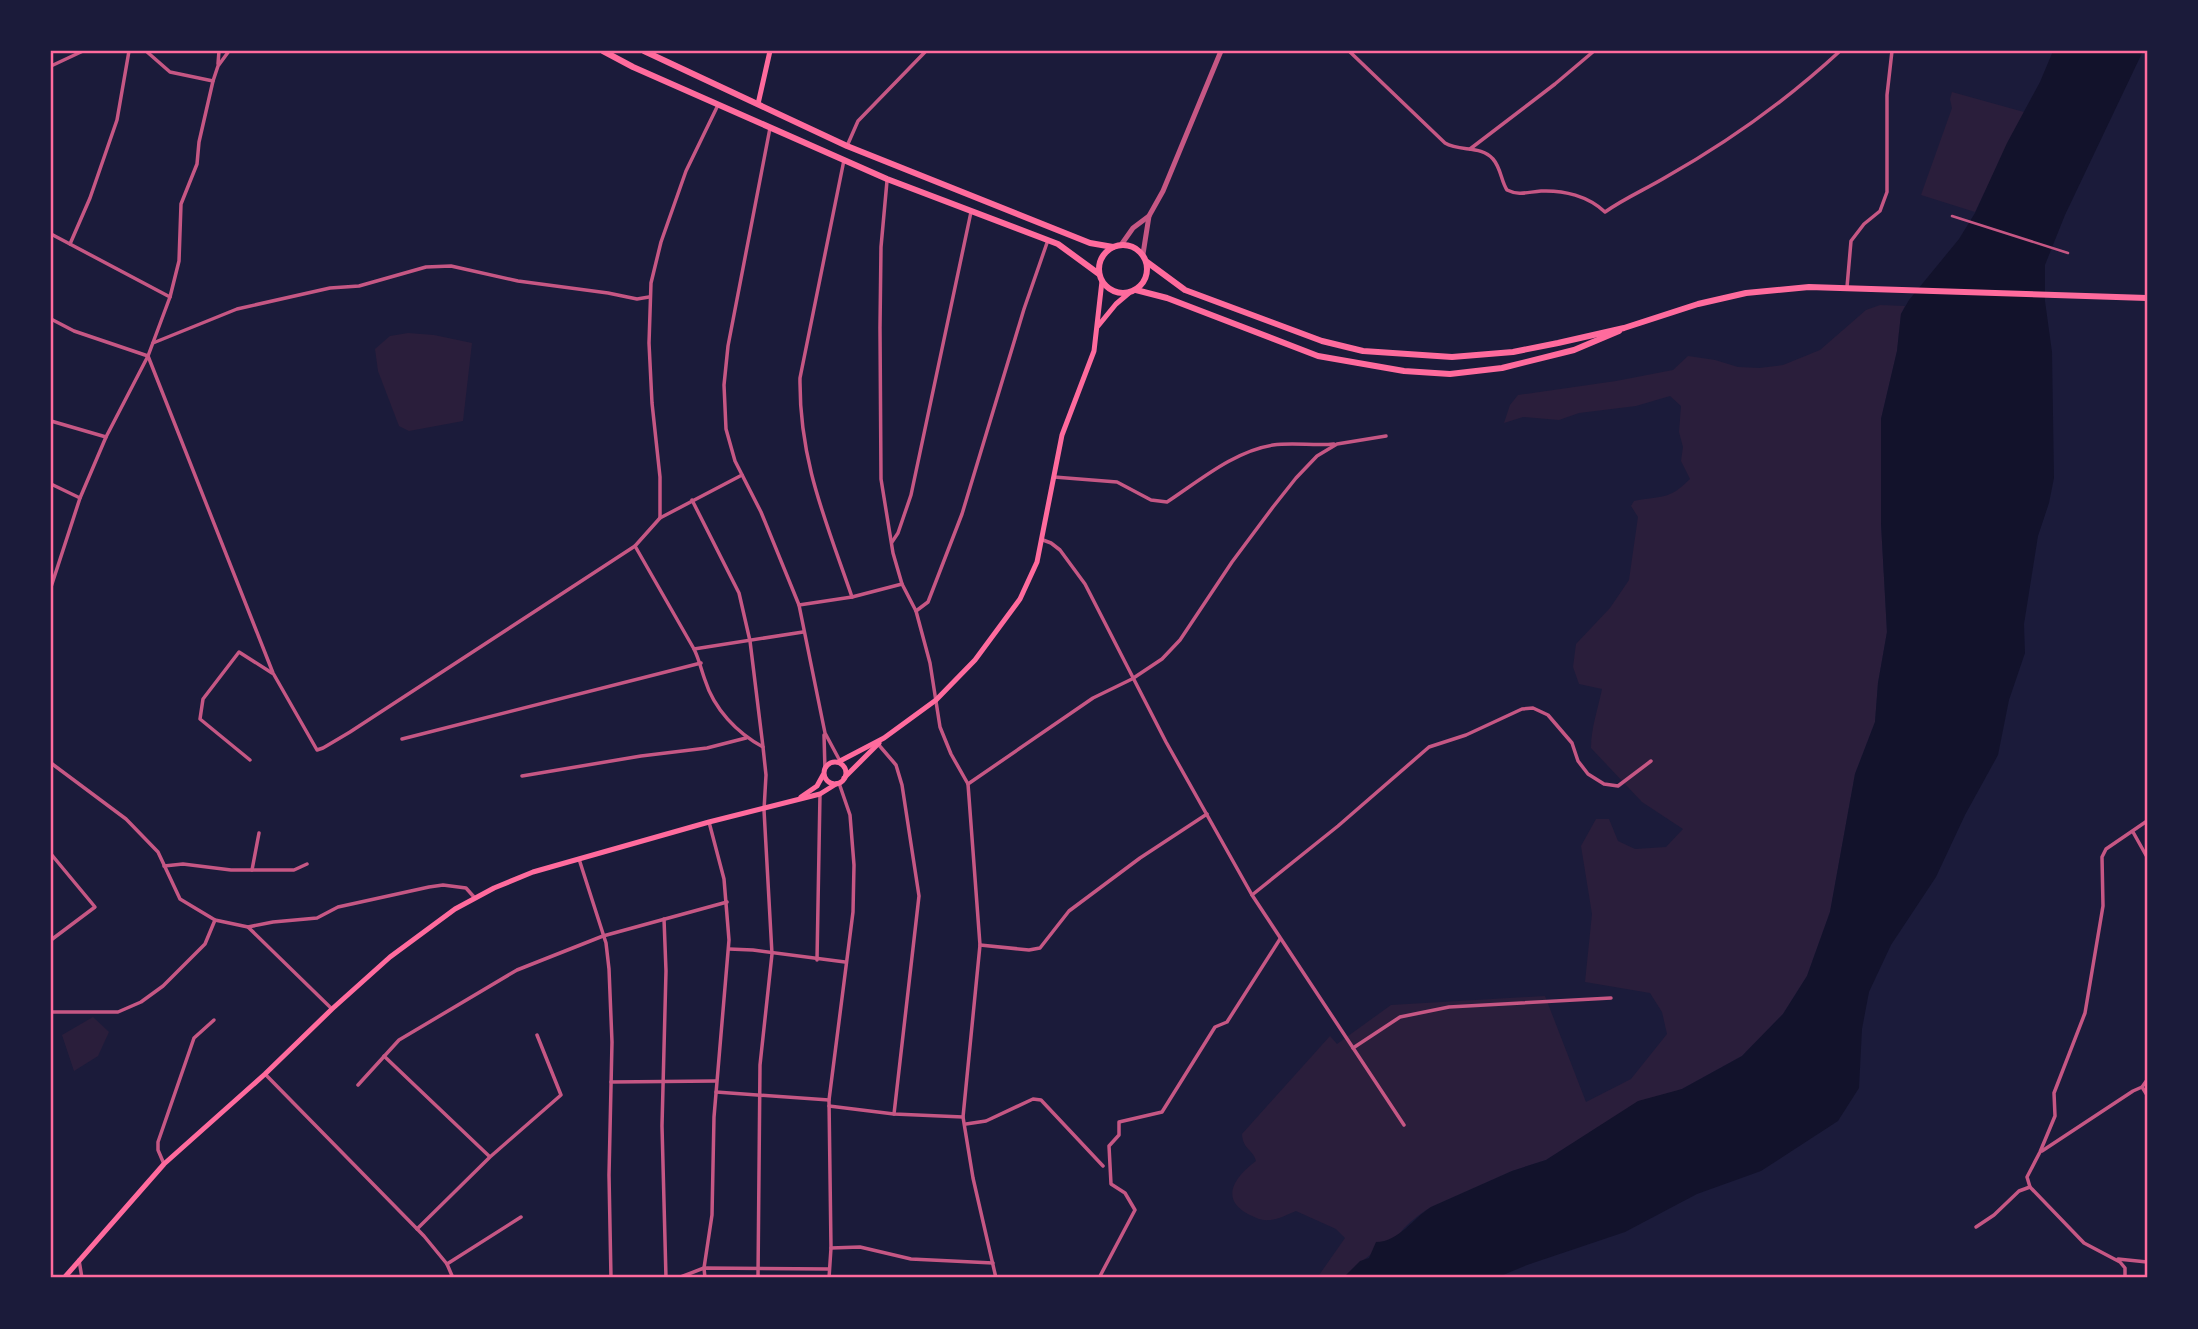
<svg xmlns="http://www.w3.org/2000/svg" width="2198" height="1329" font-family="'Source Sans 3',sans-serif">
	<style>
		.green { fill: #2a1e3b }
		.water { fill: #12122b }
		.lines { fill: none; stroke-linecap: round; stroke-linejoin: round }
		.pedestrian { stroke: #c65784; stroke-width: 2.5 }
		.minor { stroke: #c65784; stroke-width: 3.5 }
		.tertiary { stroke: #c65784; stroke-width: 5 }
		.secondary { stroke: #ff6b9d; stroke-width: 5 }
		.trunk { stroke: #ff6b9d; stroke-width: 6 }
		.neatline { fill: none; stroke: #ff6b9d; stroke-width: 2.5 }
	</style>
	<rect width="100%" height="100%" fill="#1b1b3a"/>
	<g class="green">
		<polygon points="1952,92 2024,112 1975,212 1921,195 1952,108 1950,99"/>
		<path d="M1880 305 1905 306 1901 314 1897 351 1881 419V523L1887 632 1878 683 1875 722 1855 774 1830 912 1807 976 1783 1014 1742 1056 1682 1089 1608 1121 1546 1160 1512 1171 1431 1207C1421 1213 1412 1220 1404 1228 1401 1232 1397 1238 1392 1240 1374 1251 1359 1263 1343 1278H1317L1345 1238 1336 1229 1296 1211C1288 1214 1278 1220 1269 1220 1261 1221 1254 1217 1248 1214 1218 1198 1237 1175 1256 1161 1253 1149 1243 1150 1242 1134L1330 1036 1337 1044 1391 1005 1545 996 1586 1102 1631 1079 1667 1034 1662 1012 1650 993 1585 982 1592 914 1581 846 1596 819H1609L1618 841 1635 849 1666 847 1683 829 1642 802 1591 748C1591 728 1598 709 1602 689L1579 684 1573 667 1576 644 1610 608 1629 580 1638 517 1631 506 1634 501C1662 495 1668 501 1690 479L1681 461 1683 447 1679 432 1681 406 1670 396 1636 406 1579 413 1559 420 1523 417 1504 423 1510 405 1518 395 1616 381 1673 370 1688 356 1715 360 1738 367 1759 368 1783 365 1820 350 1866 310Z"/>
		<polygon points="408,333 434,335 472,343 463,421 409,431 399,426 378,371 375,349 390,336"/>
		<polygon points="93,1017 109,1032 98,1056 74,1071 62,1035"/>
	</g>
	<path class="water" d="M2053 51H2143L2065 215 2045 265V301L2052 352 2054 478 2049 503 2038 536 2024 624 2025 653 2009 700 1998 755 1965 815 1936 877 1891 945 1869 992 1862 1029 1859 1088 1838 1121 1761 1171 1697 1194 1625 1232 1527 1265 1496 1278H1343L1360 1261 1369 1258 1376 1242C1399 1242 1413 1218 1431 1207L1512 1171 1546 1160 1638 1101 1682 1089 1742 1056 1783 1014 1807 976 1830 912 1855 774 1875 722 1878 683 1887 632 1881 523V419L1897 351 1901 314 1909 300 1959 239 1975 213 2007 143 2040 82Z"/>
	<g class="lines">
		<polyline class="pedestrian" points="1952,216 2068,253"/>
		<g class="minor">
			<polyline points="146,51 170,72 213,81"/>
			<path d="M1349 51 1445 143C1460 152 1481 145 1493 159 1501 168 1501 181 1507 190 1519 196 1528 192 1541 191 1564 190 1588 196 1605 212 1625 198 1646 189 1666 177 1728 142 1788 99 1840 51"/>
			<polyline points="218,64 219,51"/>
			<polyline points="51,66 83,51"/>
			<polyline points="770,128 728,346 724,385 726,429 735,461 761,512 799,605 825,733 840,761"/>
			<polyline points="847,146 858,121 926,51"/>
			<polyline points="1470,149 1555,84 1594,51"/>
			<path d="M844 160 800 378C799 461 826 521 852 597"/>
			<polyline points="887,181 881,247 880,328 881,479 893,553 902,584 916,611 930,663 940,727 951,754 968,784 980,945 963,1117 973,1178 996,1278"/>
			<polyline points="51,234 170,297"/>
			<polyline points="70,244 90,198 117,120 129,51"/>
			<polyline points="1847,287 1851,241 1864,224 1880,211 1887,192 1887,95 1892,51"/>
			<polyline points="51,319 74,331 148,356 273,673 317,750 323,748 350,732 635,546 660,518 742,475"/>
			<polyline points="153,343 237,309 330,288 359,286 426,267 451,266 518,281 608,293 637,299 649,297"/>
			<polyline points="51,421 106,437"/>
			<path d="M1054 477 1117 482 1151 500 1167 502C1199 481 1234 451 1273 445 1293 442 1314 446 1334 444"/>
			<polyline points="51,484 80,498"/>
			<polyline points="692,500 739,593 750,641 763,747"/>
			<polyline points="660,518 660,477 652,403 649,343 651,283 661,242 686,171 718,105"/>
			<polyline points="1043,540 1051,543 1060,550 1085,584 1166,742 1252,895 1404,1125"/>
			<polyline points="892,542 898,533 911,495 971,212"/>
			<path d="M635 546 694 649C699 659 701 669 705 680 714 709 737 733 763 747L766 775 764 810 772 954 760 1065 758 1278"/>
			<polyline points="51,587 80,498 106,437 148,356 170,297 179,261 181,204 197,164 199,142 213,81 218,66 229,51"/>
			<polyline points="799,605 852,597 902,584"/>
			<polyline points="916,611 928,602 962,514 1024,309 1048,240"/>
			<polyline points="694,649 803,632"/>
			<polyline points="824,735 825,770"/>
			<polyline points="402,739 701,663"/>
			<polyline points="878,744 896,765 902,785 919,896 894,1114"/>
			<polyline points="250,760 200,719 203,699 239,652 272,673"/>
			<polyline points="51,763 126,819 158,852 180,899 215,920 248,927 273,922 317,918 338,907 429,887 443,885 466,888 474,897"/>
			<polyline points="522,776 641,756 707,748 746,738"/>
			<polyline points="968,784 1093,698 1132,679 1162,659 1180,640 1232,562 1273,507 1296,478 1317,456 1337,444 1386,436"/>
			<polyline points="2133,832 2147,857"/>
			<polyline points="51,854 95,907 51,940"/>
			<polyline points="579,859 606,943 609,969 612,1042 609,1175 611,1278"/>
			<polyline points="164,866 183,864 231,870 294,870 307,864"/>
			<polyline points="252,870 259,833"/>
			<polyline points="1252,895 1338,826 1429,747 1466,735 1522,709 1533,708 1548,715 1572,743 1578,761 1588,774 1604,784 1618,786 1651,761"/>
			<polyline points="664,919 666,971 662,1126 666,1278"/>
			<polyline points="248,927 332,1009"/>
			<polyline points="980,945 1029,950 1040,948 1069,911 1140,858 1207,814"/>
			<polyline points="729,949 753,950 845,962"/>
			<polyline points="817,960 820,794"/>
			<polyline points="51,1012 118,1012 141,1002 163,986 205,944 215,920"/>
			<polyline points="1353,1048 1400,1017 1449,1007 1611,998"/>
			<polyline points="384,1056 489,1156"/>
			<polyline points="265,1074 424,1236 447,1264 453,1278"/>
			<polyline points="611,1082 716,1081"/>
			<polyline points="358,1085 399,1040 517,970 603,936 727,902"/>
			<polyline points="2142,1087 2147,1095"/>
			<polyline points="716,1092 829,1100"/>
			<polyline points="829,1106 894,1114 963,1117"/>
			<polyline points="966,1124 986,1121 1033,1099 1041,1100 1103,1166"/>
			<polyline points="2042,1151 2133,1091 2142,1087 2147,1080"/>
			<polyline points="164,1164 158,1150 158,1142 194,1038 214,1020"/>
			<polyline points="1976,1227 1994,1215 2019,1191 2030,1187"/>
			<polyline points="417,1229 490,1157 561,1095 537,1035"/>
			<polyline points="831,1248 860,1247 911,1259 993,1263"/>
			<polyline points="2118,1259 2147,1262"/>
			<polyline points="79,1260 82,1278"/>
			<polyline points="447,1264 521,1217"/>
			<polyline points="678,1278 704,1268 829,1269"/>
			<polyline points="705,1278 704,1268 712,1215 714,1117 729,940 724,879 709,822"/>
			<polyline points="829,1278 831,1248 829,1100 853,912 854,865 850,815 839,783"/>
			<polyline points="1099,1278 1135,1210 1125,1193 1111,1184 1109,1146 1119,1135 1119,1122 1162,1112 1215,1027 1227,1022 1280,939"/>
			<polyline points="2125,1278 2125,1268 2120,1262 2084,1243 2030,1187 2027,1177 2040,1152 2055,1116 2054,1093 2085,1013 2103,906 2102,857 2106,849 2147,821"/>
		</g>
		<g class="tertiary">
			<polyline points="1121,245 1133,228 1149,216 1163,191 1221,51"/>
			<polyline points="1143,254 1149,216"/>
		</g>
		<g class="secondary">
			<polyline points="758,104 770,51"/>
			<polyline points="1098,326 1116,304 1129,293"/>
			<polyline points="840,761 884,738 936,700 975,660 1020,599 1037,562 1062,435 1094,351 1102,281"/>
			<circle cx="835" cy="773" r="11"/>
			<polyline points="844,778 879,743"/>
			<polyline points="801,797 817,786 823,775"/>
			<polyline points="64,1278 164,1164 265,1074 332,1009 390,957 455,909 494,888 533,872 709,822 820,794 836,784"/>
		</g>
		<g class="trunk">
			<polyline points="603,51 633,67 887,179 1058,244 1099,274"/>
			<polyline points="644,51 847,146 1090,243 1113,247"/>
			<circle cx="1123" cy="269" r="24"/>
			<polyline points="1147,262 1185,290 1322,341 1363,351 1452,357 1513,352 1558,343 1624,328 1698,304 1746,293 1809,287 2147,298"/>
			<polyline points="1136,290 1167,298 1318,356 1404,371 1450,374 1502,368 1574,350 1619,331"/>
		</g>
	</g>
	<rect width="2198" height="1329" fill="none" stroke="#1b1b3a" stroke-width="105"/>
	<rect x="52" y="52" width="2094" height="1224" class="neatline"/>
</svg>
